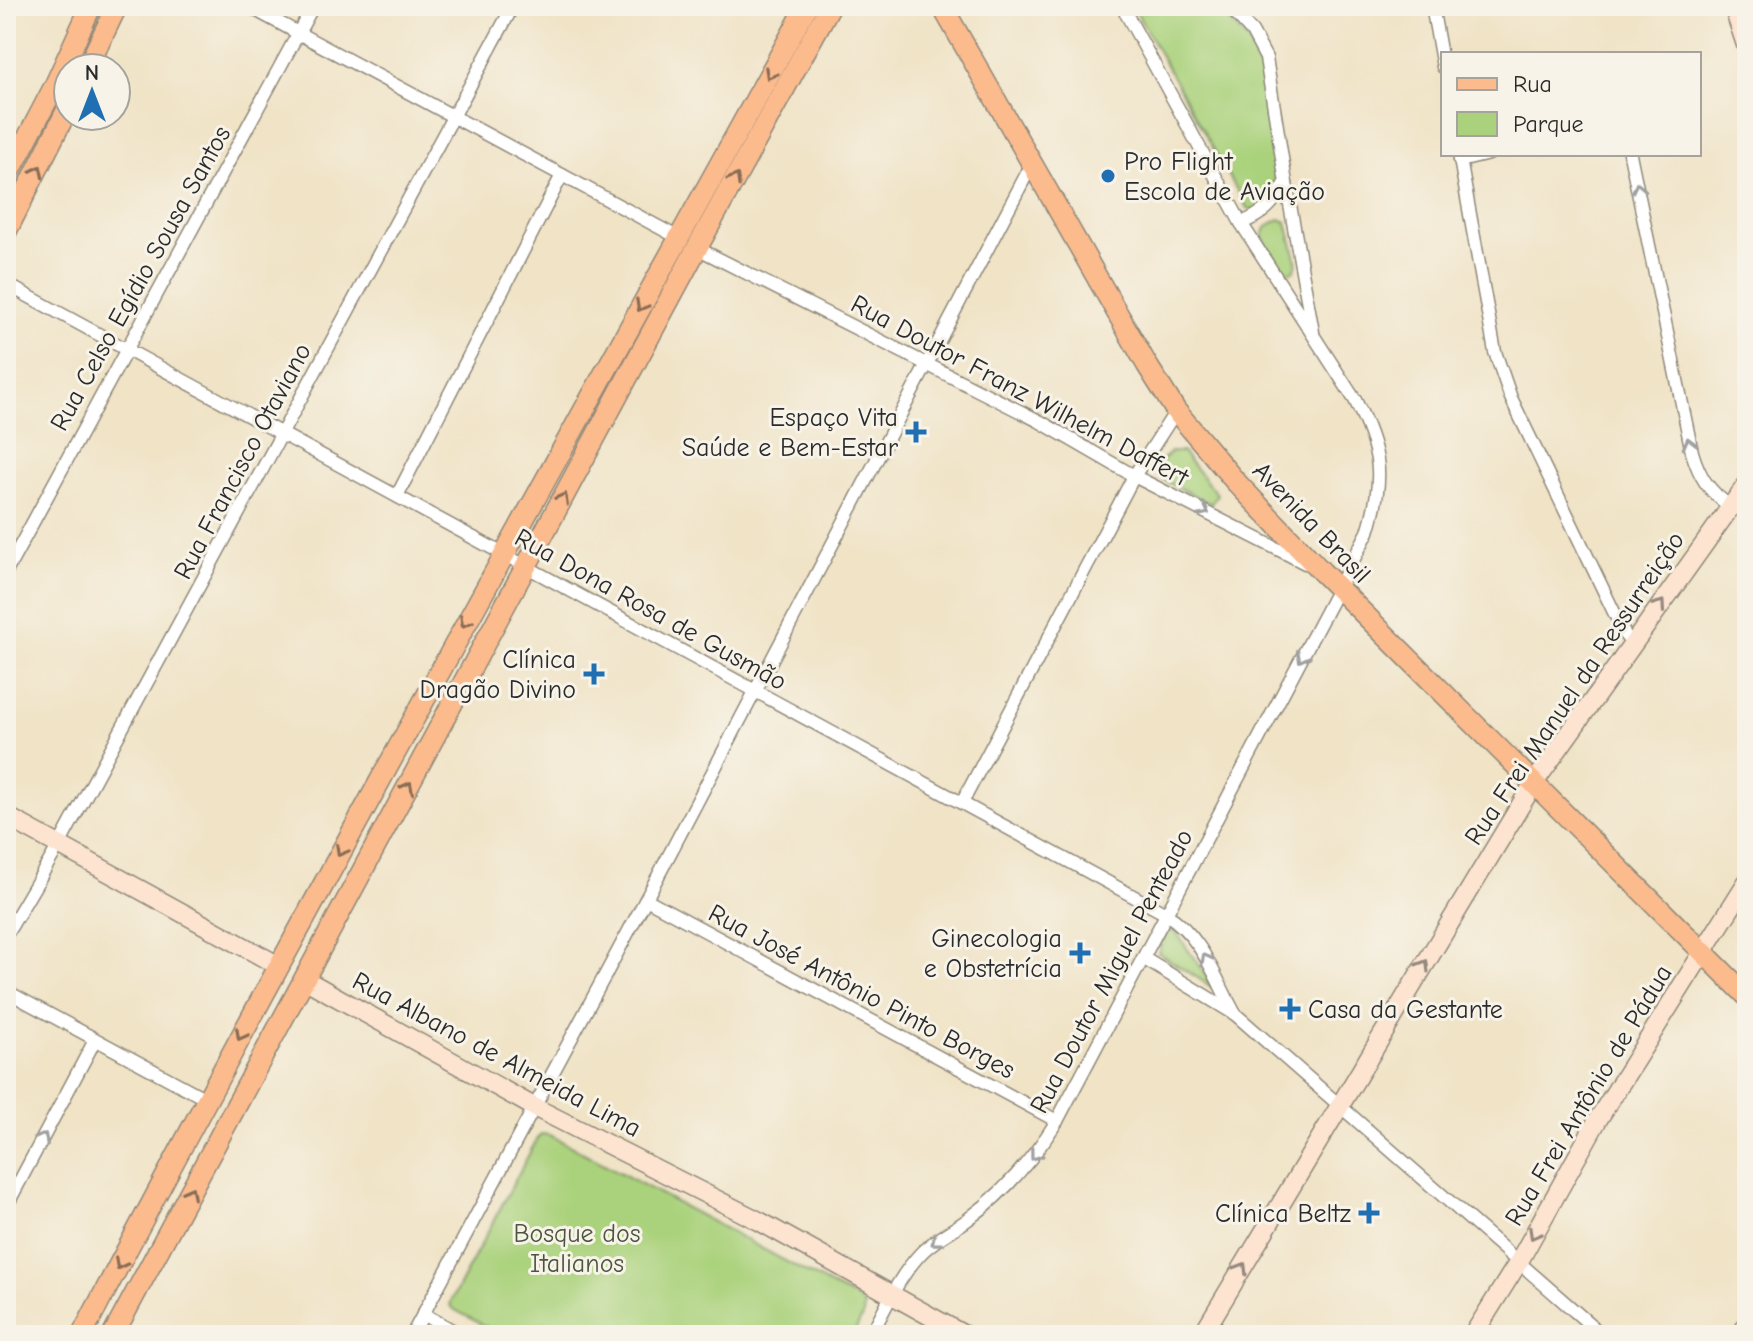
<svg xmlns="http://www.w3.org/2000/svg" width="1753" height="1341" font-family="'Comic Neue',sans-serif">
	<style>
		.green { fill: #aad27c; stroke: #6a7e54; stroke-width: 2 }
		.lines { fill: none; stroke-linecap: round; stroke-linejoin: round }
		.street-casing { stroke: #8e8778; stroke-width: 15 }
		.secondary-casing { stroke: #8e8778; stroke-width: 21 }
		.primary-casing { stroke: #8e8778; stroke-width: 23 }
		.street { stroke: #fff; stroke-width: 12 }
		.secondary { stroke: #fde4d1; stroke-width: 18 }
		.primary { stroke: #fbbb8d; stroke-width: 20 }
		.oneway { stroke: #896c57 }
		.oneway2 { stroke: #a0a0a0 }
		.oneway3 { stroke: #94887e }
		.poi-dot { fill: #1f6fb2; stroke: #f7f3e8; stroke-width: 3 }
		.labels { text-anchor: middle; stroke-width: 6; stroke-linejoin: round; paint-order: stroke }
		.poi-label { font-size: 26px; fill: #2b2b2b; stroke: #f7f3e8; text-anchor: end }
		.street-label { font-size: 26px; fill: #2b2b2b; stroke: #f7f3e8 }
		.park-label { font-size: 26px; fill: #4b553f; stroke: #f7f3e8 }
	</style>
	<rect width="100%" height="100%" fill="#f7f3e8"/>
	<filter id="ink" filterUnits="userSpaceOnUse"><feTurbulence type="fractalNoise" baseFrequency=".0125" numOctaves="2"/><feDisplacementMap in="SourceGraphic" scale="16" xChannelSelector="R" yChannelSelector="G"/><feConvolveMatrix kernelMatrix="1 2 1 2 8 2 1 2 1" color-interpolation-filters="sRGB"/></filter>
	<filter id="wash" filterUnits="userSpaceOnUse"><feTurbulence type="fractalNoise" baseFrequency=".006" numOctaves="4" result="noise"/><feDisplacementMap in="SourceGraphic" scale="32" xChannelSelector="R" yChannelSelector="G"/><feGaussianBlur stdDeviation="1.8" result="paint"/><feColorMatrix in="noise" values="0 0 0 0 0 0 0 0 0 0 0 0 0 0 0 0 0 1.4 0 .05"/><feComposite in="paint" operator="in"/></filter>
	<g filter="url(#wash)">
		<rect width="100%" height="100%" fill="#f0e3c6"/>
		<g class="green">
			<path d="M1137 6C1161 6 1194 0 1216 13 1230 21 1247 37 1254 52 1263 72 1280 174 1273 193 1270 199 1262 206 1257 211L1247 208 1140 19 1135 9Z"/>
			<polygon points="1279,219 1287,222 1297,263 1294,271 1286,273 1266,245 1263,235 1267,226"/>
			<polygon points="1171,452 1182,452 1217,494 1211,504 1161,479 1157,472 1162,460"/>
			<polygon points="1171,930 1176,932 1215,989 1158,953 1166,933"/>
			<polygon points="541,1134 550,1135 858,1300 864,1306 863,1315 853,1335 501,1335 455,1310 450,1305 453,1297 536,1141"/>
		</g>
	</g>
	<g filter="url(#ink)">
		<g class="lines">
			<defs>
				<g id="street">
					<polyline points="248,6 679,238"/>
					<path d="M1223 6 1232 10 1252 32 1266 58 1286 183C1274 203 1263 215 1241 223"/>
					<polyline points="1432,6 1443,67"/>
					<polyline points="1459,154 1495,352 1511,398 1625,635 1633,644"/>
					<path d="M1630 154 1692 452C1699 476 1709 492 1730 506"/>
					<polyline points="1460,161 1489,154"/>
					<polyline points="1286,183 1313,332"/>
					<polyline points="697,248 1039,421 1134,476 1305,563"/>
					<path d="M6 284 1166 914C1202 936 1215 978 1235 1014"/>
					<polyline points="397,496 562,175"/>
					<polyline points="6,572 313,6"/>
					<polyline points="962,803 1134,476 1176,411"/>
					<polyline points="646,899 1057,1121"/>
					<polyline points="6,935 59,845 513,6"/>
					<polyline points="1143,958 1235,1014 1602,1335"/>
					<polyline points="6,991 206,1099"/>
					<polyline points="6,1207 95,1040"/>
					<polyline points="423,1314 461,1335"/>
					<polyline points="412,1335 646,899 1033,162"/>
					<path d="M871 1335C886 1306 899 1276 922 1252 936 1238 952 1231 967 1220 1004 1193 1033 1159 1057 1121L1368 532C1385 477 1381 451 1355 400L1241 223 1122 6"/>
				</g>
				<g id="secondary">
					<polyline points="1733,6 1747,48"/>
					<polyline points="6,816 279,966"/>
					<polyline points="304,979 534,1107 759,1221 964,1335"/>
					<polyline points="1202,1335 1534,783 1747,484"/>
					<polyline points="1473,1335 1518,1263 1597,1121 1747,882"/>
					<polyline points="1741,1335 1747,1325"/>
				</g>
				<g id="primary">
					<polyline points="942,6 1147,365 1176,411 1235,481 1322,572 1747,996"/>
					<polyline points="87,68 117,6"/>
					<polyline points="6,179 54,87 91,6"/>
					<polyline points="6,232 68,108"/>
					<path d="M82 1335C317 888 564 448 807 6"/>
					<polyline points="113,1335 697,248 830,6"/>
				</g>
			</defs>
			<use href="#street" class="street-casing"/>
			<use href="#secondary" class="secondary-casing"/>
			<use href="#primary" class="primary-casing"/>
			<use href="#street" class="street"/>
			<use href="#secondary" class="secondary"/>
			<use href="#primary" class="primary"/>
		</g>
		<defs><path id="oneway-chevron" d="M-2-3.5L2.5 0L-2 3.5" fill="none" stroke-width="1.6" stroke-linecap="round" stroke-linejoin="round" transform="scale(2)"/></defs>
		<g class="oneway">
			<use href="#oneway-chevron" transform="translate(770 74) rotate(119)"/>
			<use href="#oneway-chevron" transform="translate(38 171) rotate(-64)"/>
			<use href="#oneway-chevron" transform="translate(735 179) rotate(-61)"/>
			<use href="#oneway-chevron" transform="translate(641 306) rotate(119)"/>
			<use href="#oneway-chevron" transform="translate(563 498) rotate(-62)"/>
			<use href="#oneway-chevron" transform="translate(465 622) rotate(119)"/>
			<use href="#oneway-chevron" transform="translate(408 787) rotate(-62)"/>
			<use href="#oneway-chevron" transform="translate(341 851) rotate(119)"/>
			<use href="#oneway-chevron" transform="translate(241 1035) rotate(118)"/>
			<use href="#oneway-chevron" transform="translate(190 1192) rotate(-62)"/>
			<use href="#oneway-chevron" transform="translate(120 1264) rotate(118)"/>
		</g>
		<g class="oneway2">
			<use href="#oneway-chevron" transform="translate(1638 188) rotate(-102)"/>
			<use href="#oneway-chevron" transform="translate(1689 443) rotate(-105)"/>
			<use href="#oneway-chevron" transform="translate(1204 511) rotate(27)"/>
			<use href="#oneway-chevron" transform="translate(1302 657) rotate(118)"/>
			<use href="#oneway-chevron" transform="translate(1206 959) rotate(-118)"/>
			<use href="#oneway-chevron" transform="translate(43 1138) rotate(-62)"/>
			<use href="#oneway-chevron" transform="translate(1035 1155) rotate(127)"/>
			<use href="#oneway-chevron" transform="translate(936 1241) rotate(142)"/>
		</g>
		<g class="oneway3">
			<use href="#oneway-chevron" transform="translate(1660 605) rotate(-55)"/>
			<use href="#oneway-chevron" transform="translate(1424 965) rotate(-59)"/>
			<use href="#oneway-chevron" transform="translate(1534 1234) rotate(119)"/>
			<use href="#oneway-chevron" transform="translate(1242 1268) rotate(-59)"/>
		</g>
	</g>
	<g class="poi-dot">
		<circle cx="1108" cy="176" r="8"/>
		<path d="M912 420h8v8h8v8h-8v8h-8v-8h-8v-8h8z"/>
		<path d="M590 662h8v8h8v8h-8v8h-8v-8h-8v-8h8z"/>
		<path d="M1076 941h8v8h8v8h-8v8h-8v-8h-8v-8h8z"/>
		<path d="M1286 997h8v8h8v8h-8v8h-8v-8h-8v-8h8z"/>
		<path d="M1365 1201h8v8h8v8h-8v8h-8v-8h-8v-8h8z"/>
	</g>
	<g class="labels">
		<g class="poi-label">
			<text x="1124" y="170" text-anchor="start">Pro Flight<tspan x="1124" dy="30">Escola de Aviação</tspan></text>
			<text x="898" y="426">Espaço Vita<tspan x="898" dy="30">Saúde e Bem-Estar</tspan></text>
			<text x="576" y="668">Clínica<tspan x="576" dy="30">Dragão Divino</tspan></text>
			<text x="1062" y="947">Ginecologia<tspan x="1062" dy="30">e Obstetrícia</tspan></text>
			<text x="1308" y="1018" text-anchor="start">Casa da Gestante</text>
			<text x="1351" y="1222">Clínica Beltz</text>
		</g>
		<g class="street-label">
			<text transform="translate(140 278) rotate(-61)" y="9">Rua Celso Egídio Sousa Santos</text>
			<text transform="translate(1020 390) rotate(28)" y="9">Rua Doutor Franz Wilhelm Daffert</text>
			<text transform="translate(242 461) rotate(-62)" y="9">Rua Francisco Otaviano</text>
			<text transform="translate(1312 522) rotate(46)" y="9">Avenida Brasil</text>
			<text transform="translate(651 609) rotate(29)" y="9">Rua Dona Rosa de Gusmão</text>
			<text transform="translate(1574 688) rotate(-56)" y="9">Rua Frei Manuel da Ressurreição</text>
			<text transform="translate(1111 971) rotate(-62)" y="9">Rua Doutor Miguel Penteado</text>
			<text transform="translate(862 991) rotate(28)" y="9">Rua José Antônio Pinto Borges</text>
			<text transform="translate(497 1054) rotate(28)" y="9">Rua Albano de Almeida Lima</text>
			<text transform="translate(1588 1095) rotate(-59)" y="9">Rua Frei Antônio de Pádua</text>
		</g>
		<g class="park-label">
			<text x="577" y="1242">Bosque dos<tspan x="577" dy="30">Italianos</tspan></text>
		</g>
	</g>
	<rect width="1753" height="1341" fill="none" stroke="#f7f3e8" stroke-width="32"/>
	<rect x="1441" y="52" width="260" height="104" fill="#f7f3e8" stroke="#a5a39c" stroke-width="2"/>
	<rect x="1457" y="78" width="40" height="12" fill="#fbbb8d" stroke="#a5a39c" stroke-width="2"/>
	<text x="1513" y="92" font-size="24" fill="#2b2b2b">Rua</text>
	<rect x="1457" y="112" width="40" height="24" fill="#aad27c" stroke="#a5a39c" stroke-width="2"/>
	<text x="1513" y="132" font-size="24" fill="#2b2b2b">Parque</text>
	<g transform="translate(92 92)"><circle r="38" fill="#f7f3e8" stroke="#a5a39c" stroke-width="2"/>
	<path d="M0-6L14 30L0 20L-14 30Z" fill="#1f6fb2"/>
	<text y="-12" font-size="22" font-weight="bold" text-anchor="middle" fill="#2b2b2b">N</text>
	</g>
</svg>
